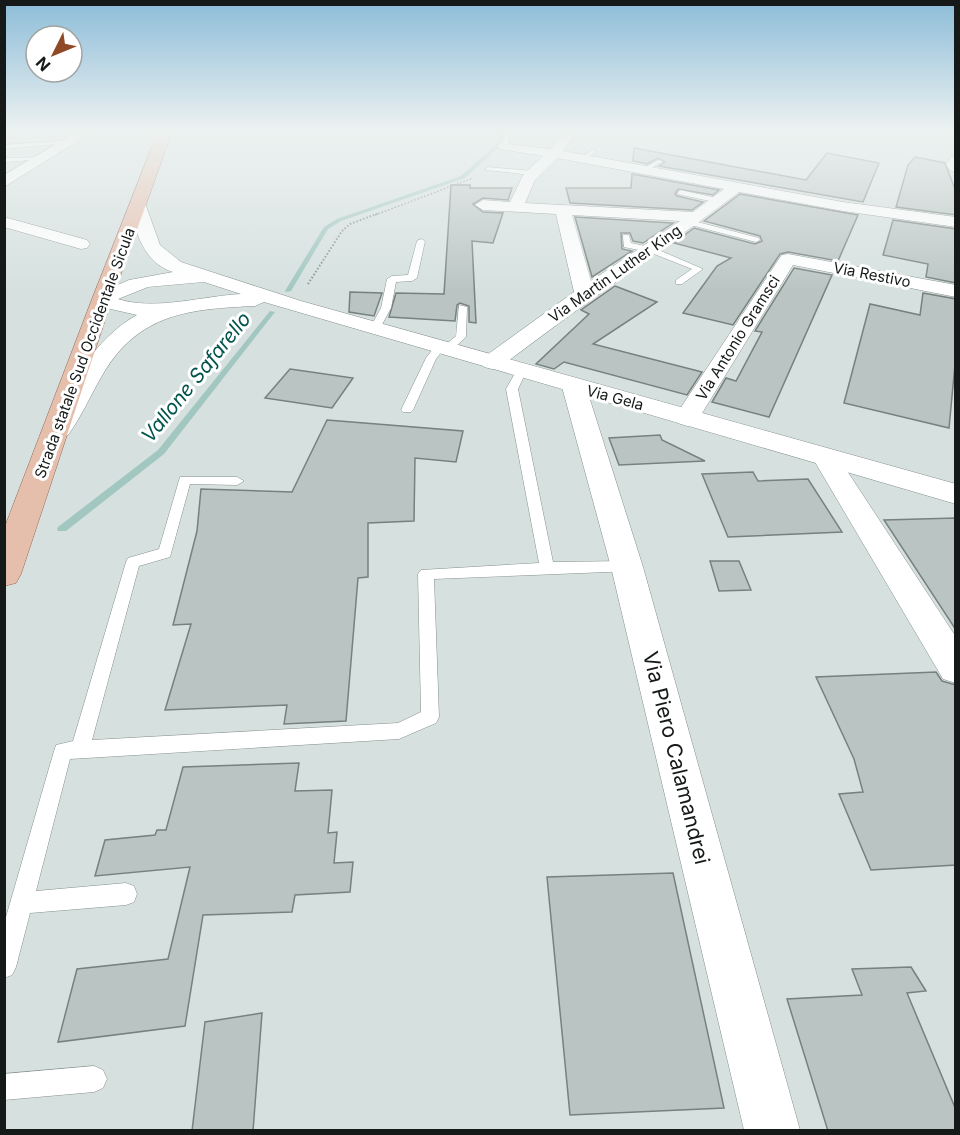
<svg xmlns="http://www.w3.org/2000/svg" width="960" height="1135" font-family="Inter,sans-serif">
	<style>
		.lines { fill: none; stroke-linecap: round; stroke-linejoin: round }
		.stream { fill: #a2c7c0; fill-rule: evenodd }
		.building { fill: #bac5c3; stroke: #77817f; stroke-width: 1.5 }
		.lane-casing { stroke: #86908e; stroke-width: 1 }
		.street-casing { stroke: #86908e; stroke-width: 1 }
		.secondary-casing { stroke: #86908e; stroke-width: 1 }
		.primary-casing { stroke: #926854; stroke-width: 1 }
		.path-far1 { stroke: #899190; stroke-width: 1.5; stroke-dasharray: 1.5 2; stroke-linecap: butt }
		.path { stroke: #899190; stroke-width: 2; stroke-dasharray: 1.5 2; stroke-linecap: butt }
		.lane { fill: #fff; fill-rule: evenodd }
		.street { fill: #fff; fill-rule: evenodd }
		.secondary { fill: #fff; fill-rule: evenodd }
		.primary { fill: #e6beac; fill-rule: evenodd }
		.labels { text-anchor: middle; stroke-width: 6; stroke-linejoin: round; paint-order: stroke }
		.far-street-label { font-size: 15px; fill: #151918; stroke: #fff }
		.water-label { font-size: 20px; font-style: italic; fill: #02544b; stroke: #fff }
		.near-street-label { font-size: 21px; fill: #151918; stroke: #fff }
	</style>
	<rect width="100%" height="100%" fill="#d6e1df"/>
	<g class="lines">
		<g class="stream">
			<polygon points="499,132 503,132 500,146 465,178 341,221 328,229 291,291 286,292 285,291 324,227 337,219 461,176 496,145"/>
			<polygon points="270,311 275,312 164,454 66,531 58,531 57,529 58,527 158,450"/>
		</g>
	</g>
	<g class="building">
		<polygon points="634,148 806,180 827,153 879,163 863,202 659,166 665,162 658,158 647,164 633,161"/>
		<polygon points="915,157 945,163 956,192 956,215 896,207 908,165"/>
		<polygon points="632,174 719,190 713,195 678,189 675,194 677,196 703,202 692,210 570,203 566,188 631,188"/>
		<polygon points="451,185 470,185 470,188 512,188 508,200 483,198 473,204 483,212 503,213 493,243 472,241 476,323 469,322 469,306 460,303 457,305 455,321 389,317 396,293 444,294"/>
		<polygon points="740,194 858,215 838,261 788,252 780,254 733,325 683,313 717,266 731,258 674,243 694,228 755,244 762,241 760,236 704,221"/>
		<polygon points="575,217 673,223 643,243 633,241 630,233 621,233 622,249 632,251 592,277"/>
		<polygon points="893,220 956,229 956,283 926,277 928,264 883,255"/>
		<polygon points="794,268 832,275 769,417 712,402 726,378 736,381 762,332 755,331"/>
		<polygon points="615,286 657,302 593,344 702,372 687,395 564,362 554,369 536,364 589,314 581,310"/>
		<polygon points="350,292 382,293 374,316 349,312"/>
		<polygon points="923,293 956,299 956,354 949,428 844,403 870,304 920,315"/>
		<polygon points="290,369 353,378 332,408 265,398"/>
		<polygon points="327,420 463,431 456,462 415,458 414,521 368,523 368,577 358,578 346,721 284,724 287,705 165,710 191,624 173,625 197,531 201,489 292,492"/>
		<polygon points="660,435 662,440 705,461 619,465 609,438"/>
		<polygon points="753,472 758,481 808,479 842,532 728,537 702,474"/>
		<polygon points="956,518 956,630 884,520"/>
		<polygon points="710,561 739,561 751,590 719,591"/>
		<polygon points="936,672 942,681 956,685 956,865 871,870 839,794 863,792 854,759 816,677"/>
		<polygon points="299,763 295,791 332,790 328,833 337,832 334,863 353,862 350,892 295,895 292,912 203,915 185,1026 58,1042 77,969 168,959 190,867 95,876 105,840 155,835 157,830 166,830 183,767"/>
		<polygon points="673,873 724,1108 570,1115 547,877"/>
		<polygon points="911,967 926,991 907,993 956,1110 956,1131 828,1131 787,999 862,995 852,969"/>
		<polygon points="262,1013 253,1131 192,1131 205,1022"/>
	</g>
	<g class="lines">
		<defs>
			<g id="lane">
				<polygon points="505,132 511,132 508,146 505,148 502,146"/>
				<polygon points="72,140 70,143 4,149 4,145"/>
				<polygon points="592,150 597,151 585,159 581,159 581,157"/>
				<polygon points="4,158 43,157 46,159 4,162"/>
				<polygon points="658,160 663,161 648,170 644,170 644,168"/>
				<polygon points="487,167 533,171 536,173 533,175 485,170"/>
				<polygon points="680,190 722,199 723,201 719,203 677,194"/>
				<polygon points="690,220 759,238 760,240 756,242 687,224 687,220"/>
				<polygon points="623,235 629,235 631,243 654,248 703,269 682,284 676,284 676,280 692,269 649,252 624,247"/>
				<polygon points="421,239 425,241 417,278 412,281 396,282 391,308 379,330 371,330 370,328 381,308 387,279 392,276 408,275 417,241"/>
				<polygon points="459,305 467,307 466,337 451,351 443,350 436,359 413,410 411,412 403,412 401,410 426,358 436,345 444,346 456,336"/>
				<polygon points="522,367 527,370 518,389 553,562 627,561 632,563 634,567 632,571 434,579 439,717 436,723 399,739 70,759 36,891 126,883 134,886 137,894 134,902 126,905 30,913 16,967 12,975 4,978 4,924 54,751 56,745 73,741 126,562 128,558 159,549 180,477 237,477 244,481 237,485 190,484 170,557 139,566 92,740 398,723 421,712 418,574 421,570 539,563 506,389 518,368"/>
				<polygon points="94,1066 103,1070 107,1079 103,1088 94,1092 4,1100 4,1074"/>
			</g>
			<g id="street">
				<path d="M565 132H577L563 151 843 202 956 217V227L843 211 739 192C661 251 579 307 500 367L492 369 484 367 481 362 484 357 574 292 556 214 483 210 475 205 483 200 510 202 523 175 543 156 500 149 498 146 500 143 550 149ZM557 158 724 189 693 212 525 203 535 180ZM572 215 680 221 591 281Z"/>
				<polygon points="956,156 956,172 951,171 946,165 951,157"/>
				<polygon points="4,217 87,240 90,244 87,248 81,249 4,227"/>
				<polygon points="788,254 956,285 956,297 793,265 696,423 687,426 678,423 674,418 779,259 782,255"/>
				<polygon points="574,380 582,382 586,387 643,567 800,1130 744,1130 611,567 562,387 566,382"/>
				<polygon points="825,449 834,451 956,637 956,683 943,679 812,457 816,451"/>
			</g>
			<g id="secondary">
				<polygon points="76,132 92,132 4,187 4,175"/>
				<path d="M138 201 146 206 160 245 181 262 301 301 956 484V504L264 302 255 306C190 309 139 313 103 374 91 394 82 416 68 435L59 437 50 435 46 429C71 387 92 340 137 315L102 307 92 299 95 295 129 280 173 272C143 262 136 233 130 206ZM204 282 241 294C203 296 154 311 118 299L148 287Z"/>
			</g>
			<polygon id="primary" points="158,132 172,132 112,299 21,574 16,583 4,586 4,529 92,299"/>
		</defs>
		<use href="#lane" class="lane-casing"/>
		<use href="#street" class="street-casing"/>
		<use href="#secondary" class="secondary-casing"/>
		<use href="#primary" class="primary-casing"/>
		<polyline class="path-far1" points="375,215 473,178"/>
		<polyline class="path" points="308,284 342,231 350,224 379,213"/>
		<use href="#lane" class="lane"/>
		<use href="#street" class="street"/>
		<use href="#secondary" class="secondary"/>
		<use href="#primary" class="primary"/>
	</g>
	<linearGradient id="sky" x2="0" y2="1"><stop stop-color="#8cbcd8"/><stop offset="0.45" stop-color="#edf2f1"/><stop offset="1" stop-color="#edf2f1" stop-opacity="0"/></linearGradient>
	<rect width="960" height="291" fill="url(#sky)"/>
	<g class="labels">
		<g class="far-street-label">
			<text transform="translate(615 274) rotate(-35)" y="5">Via Martin Luther King</text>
			<text transform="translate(872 275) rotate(11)" y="5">Via Restivo</text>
			<text transform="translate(738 338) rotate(-58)" y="5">Via Antonio Gramsci</text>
			<text transform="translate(85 353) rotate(-70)" y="5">Strada statale Sud Occidentale Sicula</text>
			<text transform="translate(615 398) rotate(15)" y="5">Via Gela</text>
		</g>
		<g class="water-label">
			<text transform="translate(196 377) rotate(-51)" y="7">Vallone Safarello</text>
		</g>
		<g class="near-street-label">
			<text transform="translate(676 758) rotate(76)" y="7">Via Piero Calamandrei</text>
		</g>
	</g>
	<rect width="960" height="1135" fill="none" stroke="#151918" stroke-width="12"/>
	<g transform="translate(54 54) rotate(227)"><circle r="28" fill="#ffffff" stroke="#a1a3a3" stroke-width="1.5"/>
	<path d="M0-4.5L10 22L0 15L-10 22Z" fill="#904926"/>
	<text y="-9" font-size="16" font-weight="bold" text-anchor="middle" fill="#151918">N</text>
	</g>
</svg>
